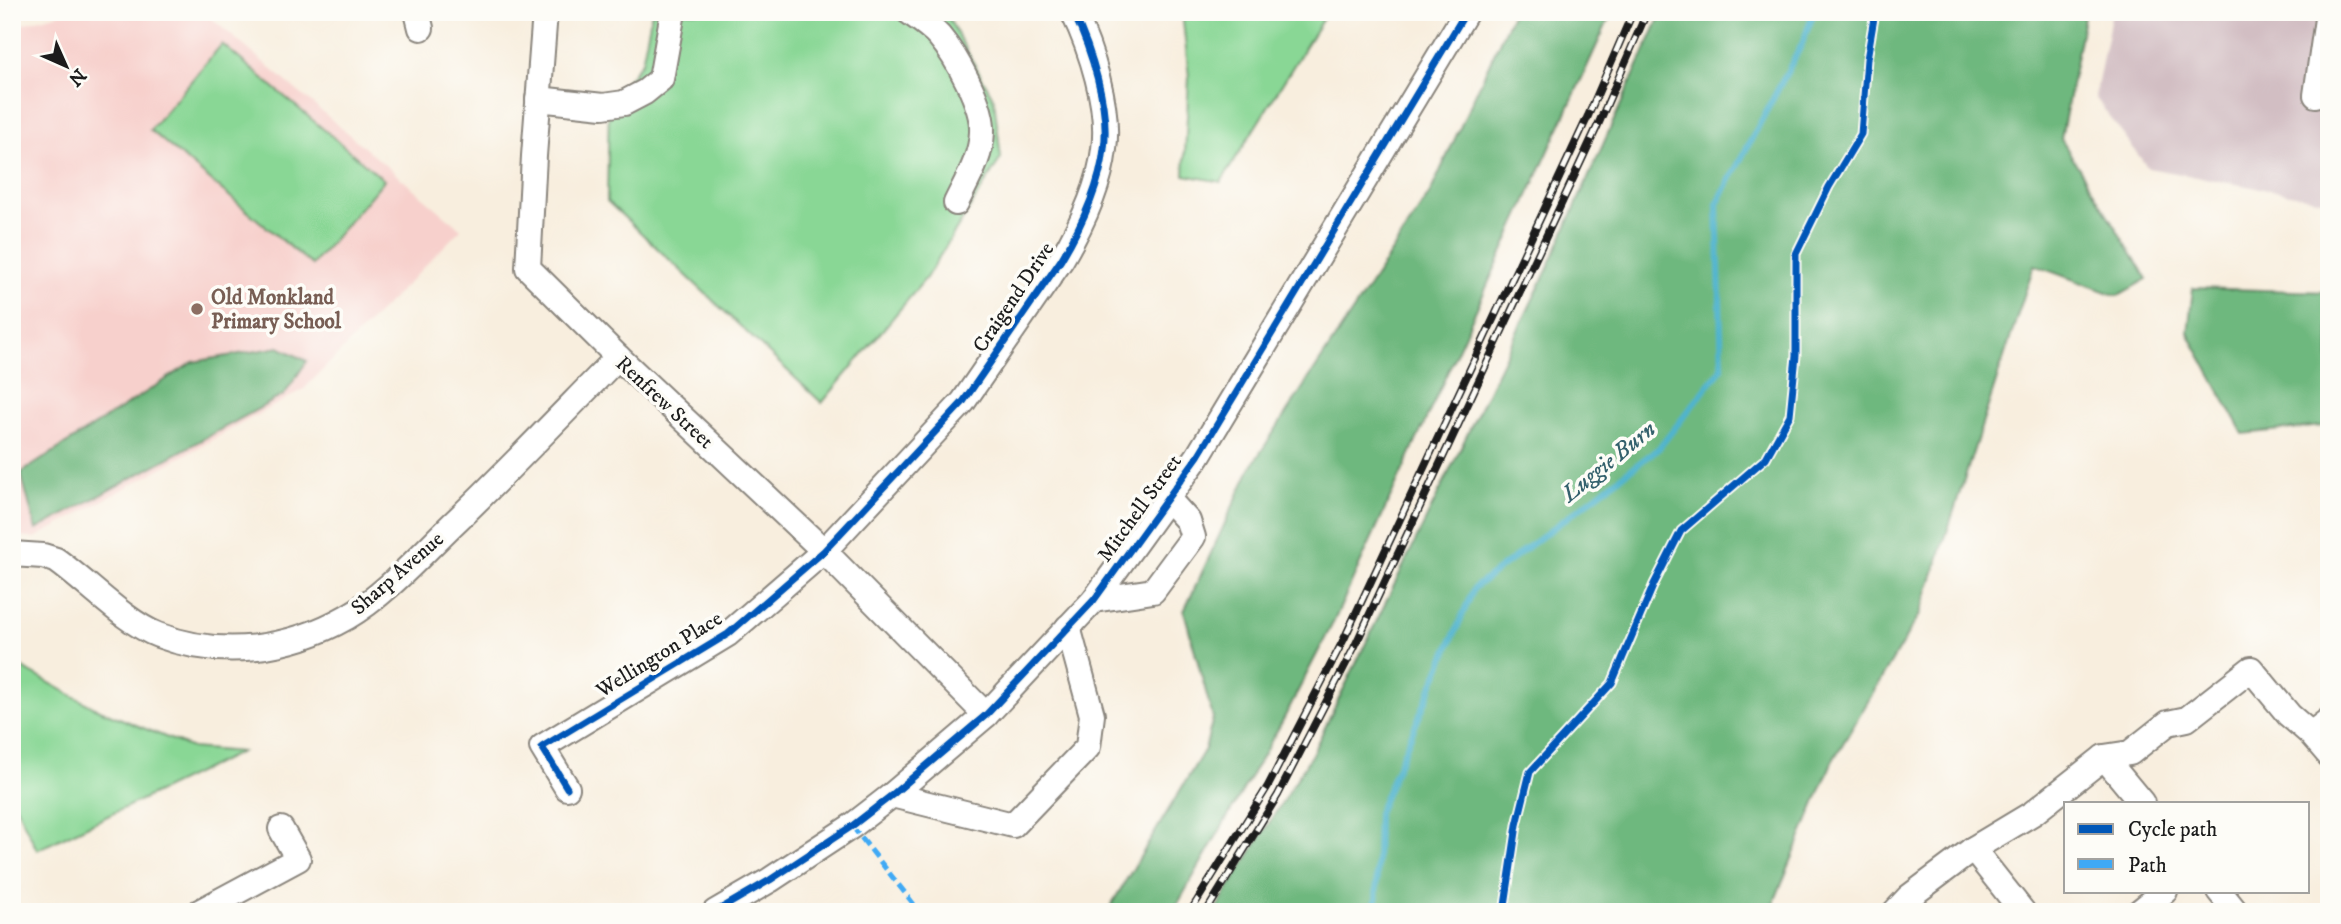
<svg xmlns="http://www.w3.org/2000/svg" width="2341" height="924" font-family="'IM FELL DW Pica',serif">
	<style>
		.built { fill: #f7d0cc }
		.industrial { fill: #d2bec3 }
		.green { fill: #89d795; stroke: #527a58; stroke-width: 2 }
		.forest { fill: #6eb87e; stroke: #456a4d; stroke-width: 2 }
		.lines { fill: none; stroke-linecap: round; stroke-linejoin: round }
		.stream { stroke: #50b4ce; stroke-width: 6 }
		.minor-casing { stroke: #8a857d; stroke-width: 28 }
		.minor { stroke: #fff; stroke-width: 24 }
		.rail-casing { stroke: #1c1c1c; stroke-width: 8 }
		.rail { stroke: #fdfcf7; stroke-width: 5; stroke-dasharray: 16; stroke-linecap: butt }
		.quiet { stroke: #3fa9f5; stroke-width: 5; stroke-dasharray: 10 5; stroke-linecap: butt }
		.cycleway-casing { stroke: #fdfcf7; stroke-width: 11 }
		.cycleway { stroke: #0057b8; stroke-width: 7 }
		.education-dot { fill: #8d6e63; stroke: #fdfcf7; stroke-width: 2.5 }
		.labels { text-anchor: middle; stroke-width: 7; stroke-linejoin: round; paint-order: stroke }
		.education-label { font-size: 21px; font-weight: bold; fill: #785e54; stroke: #fdfcf7; text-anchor: start }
		.street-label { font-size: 21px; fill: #1c1c1c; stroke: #fdfcf7 }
		.water-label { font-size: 23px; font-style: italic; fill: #33606c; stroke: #fdfcf7 }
	</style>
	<rect width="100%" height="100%" fill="#fdfcf7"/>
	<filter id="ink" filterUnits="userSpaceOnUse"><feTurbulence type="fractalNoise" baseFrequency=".0143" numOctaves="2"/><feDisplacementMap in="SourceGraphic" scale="14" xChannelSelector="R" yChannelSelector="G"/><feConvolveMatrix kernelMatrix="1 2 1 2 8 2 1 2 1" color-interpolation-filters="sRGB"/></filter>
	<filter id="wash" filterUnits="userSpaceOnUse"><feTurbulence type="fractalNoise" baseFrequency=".00686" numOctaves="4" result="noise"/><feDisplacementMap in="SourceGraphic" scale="28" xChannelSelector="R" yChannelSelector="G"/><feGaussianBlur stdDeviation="1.57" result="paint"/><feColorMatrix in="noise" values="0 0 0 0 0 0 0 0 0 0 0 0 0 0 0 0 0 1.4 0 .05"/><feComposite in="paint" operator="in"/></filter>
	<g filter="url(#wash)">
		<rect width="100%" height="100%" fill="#f8eede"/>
		<polygon class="built" points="66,12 204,12 461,229 304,389 35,538 12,535 12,27"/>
		<polygon class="industrial" points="2112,12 2329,12 2329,201 2148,168 2095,97"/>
		<g class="green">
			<polygon points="652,12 945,12 994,99 1001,158 926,278 822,403 607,201 609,103 642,62"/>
			<polygon points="1182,12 1327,12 1221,182 1184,175 1189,77"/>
			<polygon points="222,44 384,180 312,265 150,130"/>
			<polygon points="12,662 95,708 192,748 241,752 37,850 12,798"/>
		</g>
		<g class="forest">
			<polygon points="1513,12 1612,12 1335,619 1282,722 1173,912 1107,912 1205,749 1213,718 1184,611 1251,467 1430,193"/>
			<polygon points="1662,12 2085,12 2061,139 2147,279 2117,296 2034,265 1921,612 1832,762 1770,912 1709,912 1679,901 1663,912 1214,912 1312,754 1548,268"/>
			<polygon points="2193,288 2329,292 2329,423 2323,426 2243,434 2188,333"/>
			<polygon points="279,347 307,361 284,395 36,530 21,473 193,362"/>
		</g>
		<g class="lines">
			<polyline class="stream" points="1376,912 1378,813 1474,588 1659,448 1722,368 1717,204 1802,44 1814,12"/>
		</g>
	</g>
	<g filter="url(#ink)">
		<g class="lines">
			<defs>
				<g id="minor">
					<polyline points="417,12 421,28"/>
					<polyline points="545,12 534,156 528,268 618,357 824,551 986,715"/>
					<path d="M909 12C919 19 931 27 939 36 956 56 984 106 982 132 981 158 967 180 956 203"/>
					<polyline points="2316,95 2328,12"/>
					<polyline points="538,99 603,106 624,103 645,92 661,79 673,12"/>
					<path d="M12 554 43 556 56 560C86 581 126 623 158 635 221 659 289 650 347 617 386 595 425 550 458 519 513 466 565 411 618 357"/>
					<polyline points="1094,600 1153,591 1193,537 1188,521 1168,499"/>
					<polyline points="2311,734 2329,755"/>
					<polyline points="2104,757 2142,803"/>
					<path d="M567 788 542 747 728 634 824 551 963 402 1061 260C1080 228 1100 186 1104 149 1110 107 1091 49 1073 12"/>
					<polyline points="892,795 1013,825 1088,747 1092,715 1068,627"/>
					<polyline points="1973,849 2023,912"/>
					<polyline points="2219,891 2236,912"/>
					<polyline points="199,912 298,859 281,829"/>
					<polyline points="715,912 770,880 852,826 892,795 986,715 1094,600 1198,456 1466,12"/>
					<polyline points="1895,912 1909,897 1973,849 2033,813 2104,757 2130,753 2168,723 2187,719 2251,669 2289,715 2311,734 2329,720"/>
					<polyline points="2139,912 2165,891"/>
				</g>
			</defs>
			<use href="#minor" class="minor-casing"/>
			<use href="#minor" class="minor"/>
			<defs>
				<g id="rail">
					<polyline points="1190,912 1268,786 1344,639 1588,116 1633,12"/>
					<polyline points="1206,912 1278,795 1354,648 1598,125 1647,12"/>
				</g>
			</defs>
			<use href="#rail" class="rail-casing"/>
			<use href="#rail" class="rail"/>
			<polyline class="quiet" points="852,826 920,912"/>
			<defs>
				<g id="cycleway">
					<path d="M567 788 542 747 728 634 824 551 963 402 1061 260C1080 228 1100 186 1104 149 1110 107 1091 49 1073 12"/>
					<polyline points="715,912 770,880 852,826 892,795 986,715 1094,600 1198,456 1466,12"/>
					<polyline points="1504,912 1517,825 1530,772 1612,683 1654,584 1681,531 1766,458 1790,415 1796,356 1796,254 1829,187 1861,134 1867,59 1875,12"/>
				</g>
			</defs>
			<use href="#cycleway" class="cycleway-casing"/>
			<use href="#cycleway" class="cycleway"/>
		</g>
	</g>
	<circle class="education-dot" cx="197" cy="309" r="7"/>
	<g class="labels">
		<g class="education-label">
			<text x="211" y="304">Old Monkland<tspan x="211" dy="24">Primary School</tspan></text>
		</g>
		<g class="street-label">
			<text transform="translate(1013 297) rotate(-56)" y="7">Craigend Drive</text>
			<text transform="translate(665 402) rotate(43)" y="7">Renfrew Street</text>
			<text transform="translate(1139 508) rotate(-54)" y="7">Mitchell Street</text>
			<text transform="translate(397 573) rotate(-41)" y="7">Sharp Avenue</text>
			<text transform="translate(659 654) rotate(-32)" y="7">Wellington Place</text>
		</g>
		<g class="water-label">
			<text transform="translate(1608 461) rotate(-39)" y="8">Luggie Burn</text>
		</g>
	</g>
	<rect width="2341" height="924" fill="none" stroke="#fdfcf7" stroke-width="42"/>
	<rect x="2064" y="802" width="245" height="91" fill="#fdfcf7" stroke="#a3a29f" stroke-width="2"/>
	<rect x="2078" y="824" width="35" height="10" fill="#0057b8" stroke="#a3a29f" stroke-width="2"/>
	<text x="2128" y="836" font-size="21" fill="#1c1c1c">Cycle path</text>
	<rect x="2078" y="859" width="35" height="10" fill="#3fa9f5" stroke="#a3a29f" stroke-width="2"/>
	<text x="2128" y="872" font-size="21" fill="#1c1c1c">Path</text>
	<g transform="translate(66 66) rotate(135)" stroke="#fdfcf7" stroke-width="5" paint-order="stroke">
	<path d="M0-5L12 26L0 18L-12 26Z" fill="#1c1c1c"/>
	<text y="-10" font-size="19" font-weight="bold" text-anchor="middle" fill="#1c1c1c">N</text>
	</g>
</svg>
